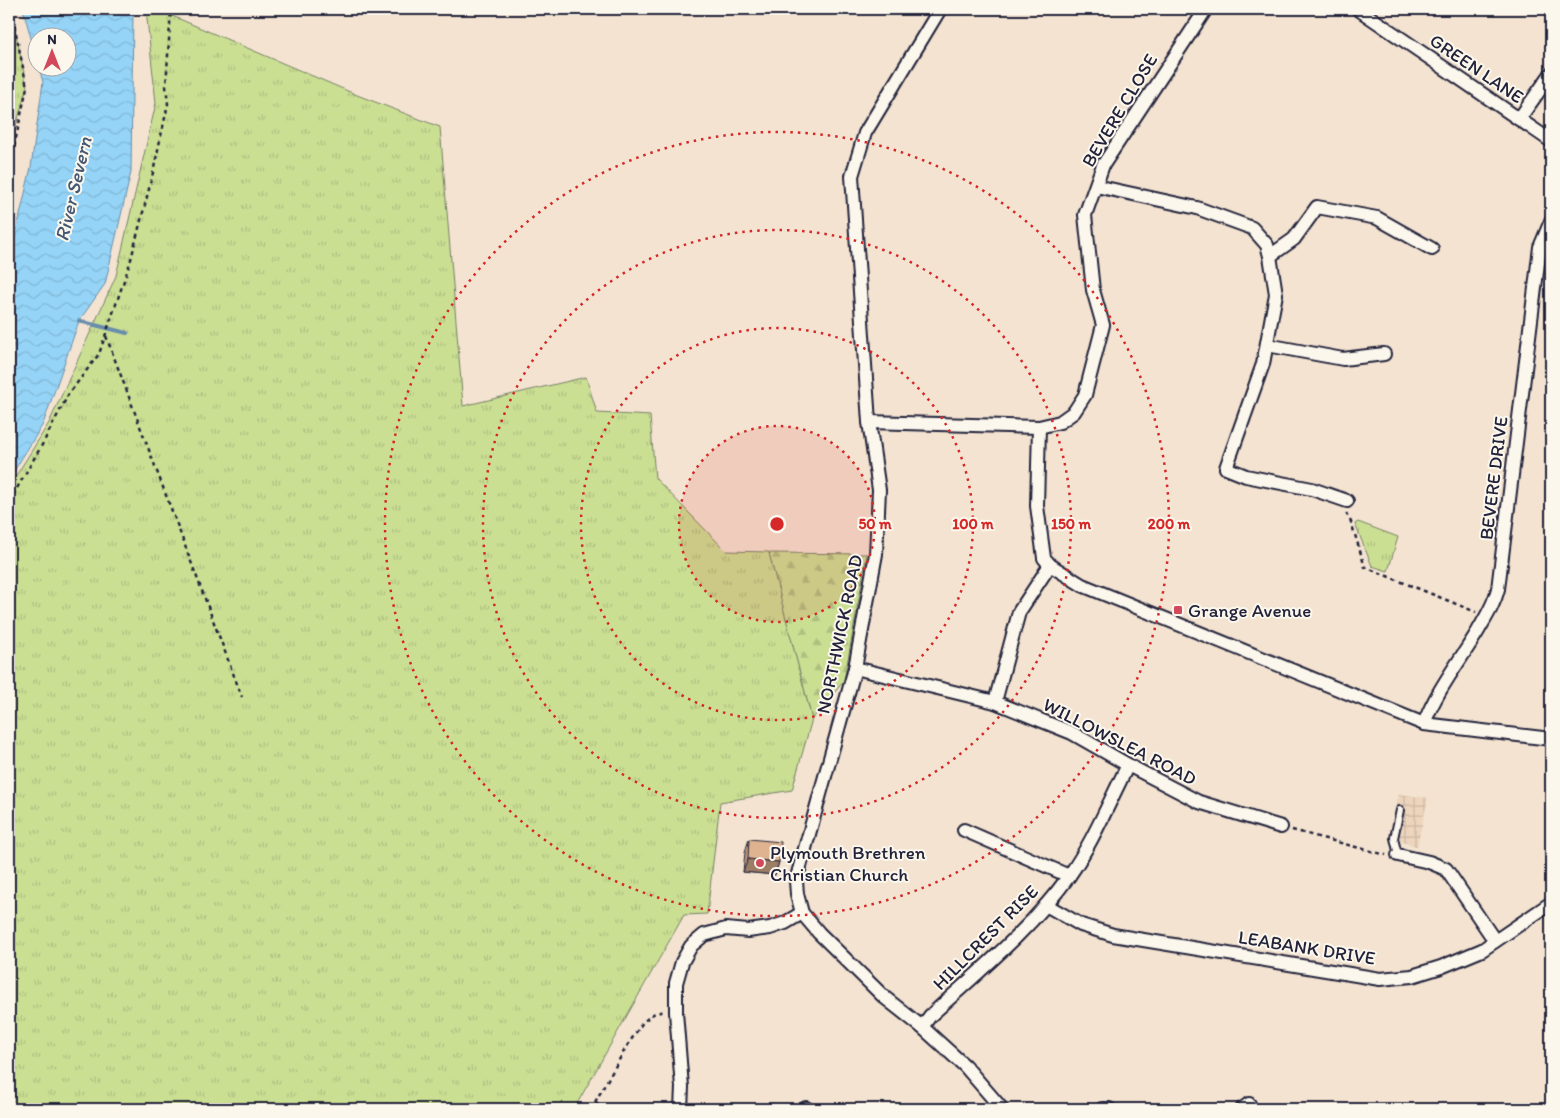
<svg xmlns="http://www.w3.org/2000/svg" width="1560" height="1118" font-family="Itim,sans-serif">
	<style>
		.industrial { fill: url(#industrial-grid) }
		.grass { fill: url(#grass-tufts); stroke: #768067 }
		.forest { fill: url(#forest-firs); stroke: #768067 }
		.water { fill: url(#water-waves); stroke: #678dac }
		.lines { fill: none; stroke-linecap: round; stroke-linejoin: round }
		.stream { stroke: #678dac; stroke-width: 4 }
		.service-casing { stroke: #22223b; stroke-width: 10 }
		.minor-casing { stroke: #22223b; stroke-width: 16 }
		.path { stroke: #22223b; stroke-width: 2.5; stroke-dasharray: 4 4; stroke-linecap: butt }
		.service { stroke: #fbf7ec; stroke-width: 6 }
		.minor { stroke: #fbf7ec; stroke-width: 12 }
		.wall { fill: #c09a7c; stroke: #22223b }
		.shaded-wall { fill: #9c7d65; stroke: #22223b }
		.building { fill: #dfb390; stroke: #22223b }
		.ring { fill: none; stroke: #d62828; stroke-width: 2.5; stroke-dasharray: 2.5 5 }
		.poi-dot { fill: #d1495b; stroke: #fbf7ec; stroke-width: 2 }
		.labels { text-anchor: middle; stroke-width: 4; stroke-linejoin: round; paint-order: stroke }
		.street-label { font-size: 19px; fill: #22223b; stroke: #fbf7ec }
		.poi-label { font-size: 19px; fill: #22223b; stroke: #fbf7ec; text-anchor: start }
		.water-label { font-size: 20px; font-style: italic; fill: #445773; stroke: #fbf7ec }
		.centre { fill: #d62828; stroke: #fbf7ec; stroke-width: 2.5 }
		.ring-label { font-size: 15px; text-anchor: middle; font-weight: bold; fill: #d62828; stroke: #fbf7ec; stroke-width: 4; stroke-linejoin: round; paint-order: stroke }
	</style>
	<defs>
		<pattern id="industrial-grid" width="8" height="8" patternUnits="userSpaceOnUse" patternTransform="scale(1.25)"><rect width="8" height="8" fill="#edd5bd"/><path d="M0 4h8M4 0v8" fill="none" stroke="#cbb7a3"/></pattern>
		<pattern id="grass-tufts" width="24" height="20" patternUnits="userSpaceOnUse" patternTransform="scale(1.25)"><rect width="24" height="20" fill="#cbdf93"/><path d="M3 7l-1-3M5 7V3M7 7l1-3M15 17l-1-3M17 17v-4M19 17l1-3" fill="none" stroke="#aebf80"/></pattern>
		<pattern id="forest-firs" width="22" height="20" patternUnits="userSpaceOnUse" patternTransform="scale(1.25)"><rect width="22" height="20" fill="#cbdf93"/><path d="M5 1l3.5 6h-7zM16 11l3.5 6h-7z" fill="#aebf80"/></pattern>
		<pattern id="water-waves" width="16" height="10" patternUnits="userSpaceOnUse" patternTransform="scale(1.25)"><rect width="16" height="10" fill="#95d4f7"/><path d="M0 5q4-4 8 0t8 0" fill="none" stroke="#80b6d5"/></pattern>
	</defs>
	<rect width="100%" height="100%" fill="#f3e3d0"/>
	<filter id="ink" filterUnits="userSpaceOnUse"><feTurbulence type="fractalNoise" baseFrequency=".02" numOctaves="2"/><feDisplacementMap in="SourceGraphic" scale="10" xChannelSelector="R" yChannelSelector="G"/><feConvolveMatrix kernelMatrix="1 2 1 2 8 2 1 2 1" color-interpolation-filters="sRGB"/></filter>
	<g filter="url(#ink)">
		<polygon class="industrial" points="1399,794 1428,798 1417,846 1392,839 1399,808 1396,805"/>
		<g class="grass">
			<polygon points="9,9 11,10 27,87 9,151"/>
			<polygon points="146,9 156,9 357,95 440,127 463,406 586,377 597,413 650,416 655,478 726,551 769,552 812,719 792,790 720,802 707,914 684,915 574,1109 9,1109 9,487 49,423 116,276 156,103"/>
			<polygon points="1358,522 1398,537 1388,571 1372,566 1355,524"/>
		</g>
		<polygon class="forest" points="769,553 867,554 844,681 812,719"/>
		<polygon class="water" points="23,9 133,9 131,172 105,284 79,321 43,424 9,479 9,254 15,237 31,167 43,82 39,68 68,68 68,38 38,38 37,60"/>
		<g class="lines">
			<polyline class="stream" points="79,321 127,333"/>
			<defs>
				<polyline id="service" points="1398,855 1394,838 1400,810"/>
				<g id="minor">
					<polyline points="940,9 865,133 852,176 869,422 879,490 876,554 855,668 796,881 797,894 802,913 819,933 884,997 922,1027 965,1066 1002,1109"/>
					<polyline points="1358,9 1551,141"/>
					<polyline points="1519,119 1551,74"/>
					<polyline points="1096,186 1197,208 1252,228 1267,245 1270,256 1276,294 1263,364 1226,468 1246,476 1312,489 1347,501"/>
					<polyline points="1270,256 1294,239 1317,207 1377,218 1432,249"/>
					<polyline points="1267,345 1343,359 1384,354"/>
					<polyline points="869,422 1039,427 1060,422 1074,412 1085,395 1103,325 1093,290 1085,215 1103,165 1206,9"/>
					<polyline points="1039,427 1037,506 1044,558 1050,565 1082,585 1424,724 1551,739"/>
					<polyline points="855,668 995,702 1072,733 1128,765 1199,802 1281,827"/>
					<polyline points="995,702 1019,612 1050,565"/>
					<path d="M1424 724C1436 691 1460 661 1478 631 1486 617 1494 605 1498 589L1540 247 1551 221"/>
					<polyline points="964,830 1069,876"/>
					<polyline points="1398,855 1429,862 1446,869 1495,941"/>
					<polyline points="1046,905 1081,925 1113,935 1380,979 1412,976 1441,967 1482,950 1551,903"/>
					<path d="M922 1027 930 1016C978 972 1031 929 1069 876 1093 842 1109 802 1128 765"/>
					<polyline points="806,1108 807,1109"/>
					<polyline points="681,1109 682,1087 676,1012 676,983 682,962 691,946 704,935 726,929 748,931 770,928 785,923 802,913"/>
					<polyline points="1102,1109 1109,1109"/>
					<polyline points="1242,1109 1249,1104"/>
				</g>
			</defs>
			<use href="#service" class="service-casing"/>
			<use href="#minor" class="minor-casing"/>
			<g class="path">
				<polyline points="9,170 27,87 11,9"/>
				<polyline points="106,336 242,697"/>
				<polyline points="9,502 42,445 68,395 99,354 130,263 152,177 168,104 166,86 171,9"/>
				<polyline points="1346,513 1351,522 1365,567 1476,612"/>
				<polyline points="1292,830 1386,855"/>
				<polyline points="595,1102 610,1109"/>
				<polyline points="591,1109 627,1046 643,1022 653,1014 664,1011"/>
			</g>
			<use href="#service" class="service"/>
			<use href="#minor" class="minor"/>
		</g>
		<polygon class="wall" points="749,839 779,862 775,875 743,872 745,852"/>
		<polygon class="shaded-wall" points="748,859 779,862 775,875 743,872"/>
		<polygon class="building" points="749,839 781,842 779,862 748,859"/>
	</g>
	<circle cx="777" cy="524" r="98" fill="#d62828" fill-opacity=".12"/>
	<g class="ring">
		<circle cx="777" cy="524" r="98"/>
		<circle cx="777" cy="524" r="196"/>
		<circle cx="777" cy="524" r="294"/>
		<circle cx="777" cy="524" r="392"/>
	</g>
	<g class="poi-dot">
		<rect x="1173" y="605" width="10" height="10" rx="2.5"/>
		<circle cx="760" cy="863" r="5"/>
	</g>
	<g class="labels">
		<g class="street-label">
			<text transform="translate(1477 68) rotate(34)" y="7">GREEN LANE</text>
			<text transform="translate(1119 110) rotate(-59)" y="7">BEVERE CLOSE</text>
			<text transform="translate(1493 478) rotate(-83)" y="7">BEVERE DRIVE</text>
			<text transform="translate(839 634) rotate(-78)" y="7">NORTHWICK ROAD</text>
			<text transform="translate(1120 741) rotate(27)" y="7">WILLOWSLEA ROAD</text>
			<text transform="translate(985 937) rotate(-45)" y="7">HILLCREST RISE</text>
			<text transform="translate(1307 947) rotate(9)" y="7">LEABANK DRIVE</text>
		</g>
		<g class="poi-label">
			<text x="1188" y="617">Grange Avenue</text>
			<text x="770" y="859">Plymouth Brethren<tspan x="770" dy="22">Christian Church</tspan></text>
		</g>
		<g class="water-label">
			<text transform="translate(73 189) rotate(-77)" y="7">River Severn</text>
		</g>
	</g>
	<circle cx="777" cy="524" r="8" class="centre"/>
	<g class="ring-label">
		<text x="875" y="529">50 m</text>
		<text x="973" y="529">100 m</text>
		<text x="1071" y="529">150 m</text>
		<text x="1169" y="529">200 m</text>
	</g>
	<rect width="1560" height="1118" fill="none" stroke="#fbf7ec" stroke-width="30"/>
	<rect x="15" y="15" width="1530" height="1088" fill="none" stroke="#22223b" stroke-width="2" filter="url(#ink)"/>
	<g transform="translate(52 52)"><circle r="24" fill="#fbf7ec" stroke="#a4a2a5"/>
	<path d="M0-4L9 19L0 12L-9 19Z" fill="#d1495b"/>
	<text y="-8" font-size="14" font-weight="bold" text-anchor="middle" fill="#22223b">N</text>
	</g>
</svg>
